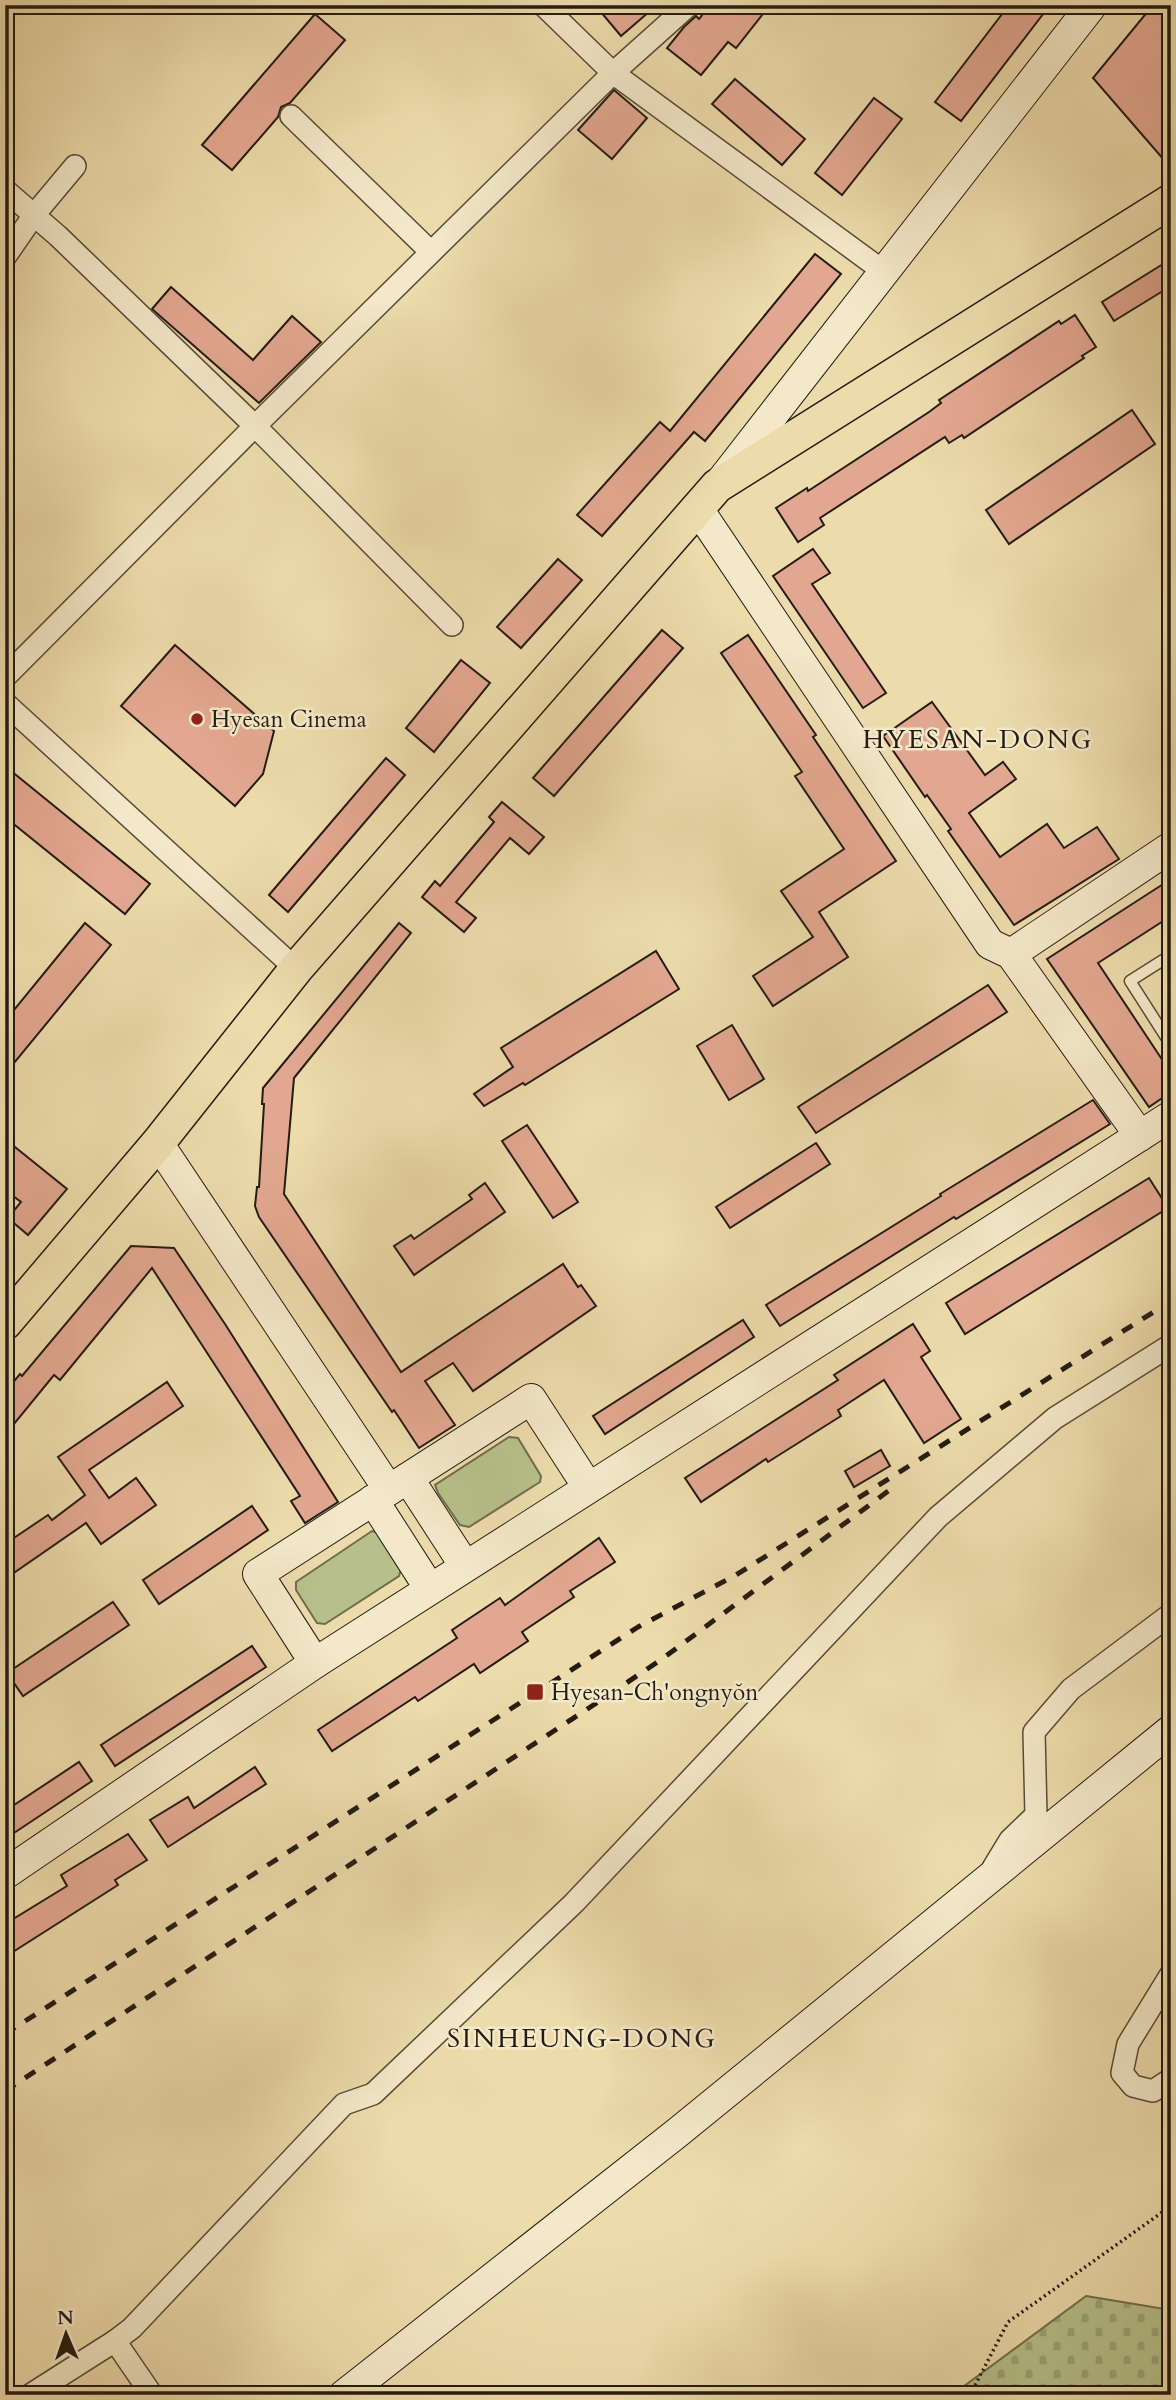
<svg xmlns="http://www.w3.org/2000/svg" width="1176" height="2400" font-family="Cardo,serif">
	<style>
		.green { fill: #b7c08a; stroke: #6e6e4e; stroke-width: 2 }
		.cemetery { fill: url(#cemetery-stones); stroke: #6e6e4e; stroke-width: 2 }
		.building { fill: #e2a790; stroke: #241c12; stroke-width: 2 }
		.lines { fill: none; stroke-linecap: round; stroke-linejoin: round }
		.lane-casing { stroke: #564c38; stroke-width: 13 }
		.street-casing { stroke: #564c38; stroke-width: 24 }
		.secondary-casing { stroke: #241c12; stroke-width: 32 }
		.primary-casing { stroke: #241c12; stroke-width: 36 }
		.path { stroke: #241c12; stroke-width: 3.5; stroke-dasharray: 2 3.5; stroke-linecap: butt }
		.lane { stroke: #f3e8c8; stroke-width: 10 }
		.street { stroke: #f3e8c8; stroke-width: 21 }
		.secondary { stroke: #f3e8c8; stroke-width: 30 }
		.primary { stroke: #eddbab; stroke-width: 33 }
		.rail { stroke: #241c12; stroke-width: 5; stroke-dasharray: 12 12; stroke-linecap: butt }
		.poi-dot { fill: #8f2418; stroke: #f3e8c8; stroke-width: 2.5 }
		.labels { text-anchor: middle; stroke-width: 5; stroke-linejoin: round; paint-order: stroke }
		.poi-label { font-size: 23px; fill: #241c12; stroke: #f3e8c8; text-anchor: start }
		.quarter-label { font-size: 26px; letter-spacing: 2px; fill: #241c12; stroke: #f3e8c8 }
	</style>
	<defs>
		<pattern id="cemetery-stones" width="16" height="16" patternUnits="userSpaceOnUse" patternTransform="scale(1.75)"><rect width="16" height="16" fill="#b7c08a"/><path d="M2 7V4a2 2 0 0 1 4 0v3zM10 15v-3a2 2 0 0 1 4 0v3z" fill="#9da476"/></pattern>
	</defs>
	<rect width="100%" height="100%" fill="#eddbab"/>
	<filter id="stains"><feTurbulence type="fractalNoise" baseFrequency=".00286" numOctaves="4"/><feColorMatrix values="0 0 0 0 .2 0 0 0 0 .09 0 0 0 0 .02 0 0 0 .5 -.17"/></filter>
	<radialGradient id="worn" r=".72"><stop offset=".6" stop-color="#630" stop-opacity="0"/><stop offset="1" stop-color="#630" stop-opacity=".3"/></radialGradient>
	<g class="green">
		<polygon points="509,1437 518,1438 541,1476 540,1482 469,1527 460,1525 438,1493 435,1485"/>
		<polygon points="372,1531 379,1533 401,1569 399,1576 325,1624 317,1623 296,1590 296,1582"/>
	</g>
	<polygon class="cemetery" points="1086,2296 1171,2310 1171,2395 952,2395"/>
	<g class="building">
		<polygon points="595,5 657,5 621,36"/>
		<polygon points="710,5 770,5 736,48 728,42 701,75 667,48 684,27 696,16 699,19"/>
		<polygon points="1009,5 1050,5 961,121 935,102"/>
		<polygon points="1153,5 1171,5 1171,168 1093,78"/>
		<polygon points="315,14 345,40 290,103 281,107 278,117 232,170 202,145"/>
		<polygon points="735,79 805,139 782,165 712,104"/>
		<polygon points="614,90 647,118 612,159 578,130"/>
		<polygon points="874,98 902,119 842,195 815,173"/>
		<polygon points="815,254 841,274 705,441 694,432 602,536 577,515 660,422 670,431"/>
		<polygon points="1171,259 1171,286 1114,321 1102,302"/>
		<polygon points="171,287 253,360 292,316 321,342 259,403 152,309"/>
		<polygon points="1075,315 1096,347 1082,356 1084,358 964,438 962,435 949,443 945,437 820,518 824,525 798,542 776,508 807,488 808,491 929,412 941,403 939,400 1059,321 1061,324"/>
		<polygon points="1132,410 1155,444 1009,544 986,510"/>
		<polygon points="813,549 830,573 812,584 886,693 863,708 773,576"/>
		<polygon points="558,559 582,580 521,648 497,627"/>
		<polygon points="662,630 683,648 554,796 533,778"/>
		<polygon points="748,635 816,735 813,737 896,861 819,912 848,957 773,1006 753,976 813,937 781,891 844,849 795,776 802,772 721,653"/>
		<polygon points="175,645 274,731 263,774 235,806 121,706"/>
		<polygon points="461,660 490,683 434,752 406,728"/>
		<polygon points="932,702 985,775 1003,762 1016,779 969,813 1000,857 1047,824 1064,848 1097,827 1119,859 1014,925 948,831 951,829 927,795 925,797 883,736"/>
		<polygon points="386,758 405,775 288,912 269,895"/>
		<polygon points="5,766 150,884 125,914 5,817"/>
		<polygon points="502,802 544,837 529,854 510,838 456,902 476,918 464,932 422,897 435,881 440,886 494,822 489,817"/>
		<polygon points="1171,879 1171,916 1098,963 1171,1073 1171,1092 1149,1107 1047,959"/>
		<polygon points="85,923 111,945 5,1074 5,1021"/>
		<polygon points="399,923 411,933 294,1078 284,1194 401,1372 563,1264 578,1287 581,1285 596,1306 473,1391 453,1363 425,1381 455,1425 419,1448 394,1410 392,1412 259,1217 255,1206 257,1187 259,1187 264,1104 262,1104 263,1088"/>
		<polygon points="656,951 679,989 525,1085 523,1083 484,1106 474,1094 513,1067 501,1048"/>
		<polygon points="988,985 1007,1012 816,1133 798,1107"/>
		<polygon points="732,1025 764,1079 729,1100 697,1046"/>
		<polygon points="1093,1100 1110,1124 956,1219 954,1217 780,1326 766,1305 941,1196 940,1194"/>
		<polygon points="527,1125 578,1202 553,1218 502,1141"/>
		<polygon points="5,1139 67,1189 28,1235 8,1218 21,1202 5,1190"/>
		<polygon points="816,1143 830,1164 730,1228 716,1207"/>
		<polygon points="1149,1178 1168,1208 965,1334 946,1303"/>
		<polygon points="485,1183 505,1212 414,1275 394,1246 411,1235 414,1239 472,1199 469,1195"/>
		<polygon points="131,1246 174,1248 225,1324 338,1502 305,1523 291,1501 300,1496 152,1268 60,1380 54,1375 5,1435 5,1392 20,1374 22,1376"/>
		<polygon points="743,1320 754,1337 605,1434 593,1416"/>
		<polygon points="913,1324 930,1351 921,1357 961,1419 924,1443 884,1380 838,1410 841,1416 768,1462 766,1459 701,1502 685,1478 838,1380 834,1375"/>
		<polygon points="167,1382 183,1406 89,1470 109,1498 136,1478 156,1505 101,1544 86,1523 5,1579 5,1544 48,1515 52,1520 85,1495 58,1457"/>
		<polygon points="881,1450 890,1466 854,1487 845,1471"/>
		<polygon points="252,1506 268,1530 159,1604 143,1580"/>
		<polygon points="599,1538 615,1562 570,1591 574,1597 522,1632 528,1641 480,1673 474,1664 418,1701 415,1697 332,1751 318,1730 457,1638 452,1630 500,1598 505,1605"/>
		<polygon points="113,1602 129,1625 23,1696 7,1673"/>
		<polygon points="252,1646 266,1667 115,1766 101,1745"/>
		<polygon points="79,1762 92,1781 5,1839 5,1811"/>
		<polygon points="255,1767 266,1784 168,1847 150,1820 188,1797 194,1808"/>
		<polygon points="128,1834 147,1860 115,1880 118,1885 5,1957 5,1924 67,1886 61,1875"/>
	</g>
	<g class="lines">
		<defs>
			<polyline id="lane" points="1171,955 1130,981 1171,1045"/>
			<g id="street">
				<polyline points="543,5 613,73 883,271"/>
				<polyline points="291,116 431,252"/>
				<polyline points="5,190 58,236 255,426 452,625"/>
				<polyline points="5,257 34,215 75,166"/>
				<polyline points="5,677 255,426 613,73 689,5"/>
				<polyline points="5,703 296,969"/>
				<polyline points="993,1868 1010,1840 1036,1815 1034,1732 1071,1689 1171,1614"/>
				<polyline points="1171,1974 1128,2044 1122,2073 1133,2086 1153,2091 1171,2079"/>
				<polyline points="115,2341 152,2395"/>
				<polyline points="30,2395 115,2341 132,2328 344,2104 373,2094 574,1903 938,1517 1055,1418 1171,1345"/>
			</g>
			<g id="secondary">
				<polyline points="722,480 1092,5"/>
				<polyline points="698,509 990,944 1011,954 1140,1136"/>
				<polyline points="1011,954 1171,847"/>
				<polyline points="158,1143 389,1490"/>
				<polyline points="408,1478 465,1566"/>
				<polyline points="373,1500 430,1589"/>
				<polyline points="315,1663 258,1574 531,1399 588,1487"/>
				<polyline points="5,1874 315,1663 1171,1116"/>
				<polyline points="344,2395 677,2133 1171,1730"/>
			</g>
			<polyline id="primary" points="5,1323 158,1143 296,969 717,486 1171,201"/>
		</defs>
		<use href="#lane" class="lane-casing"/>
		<use href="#street" class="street-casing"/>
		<use href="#secondary" class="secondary-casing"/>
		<use href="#primary" class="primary-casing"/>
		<polyline class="path" points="970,2395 1008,2322 1171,2206"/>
		<use href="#lane" class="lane"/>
		<use href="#street" class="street"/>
		<use href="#secondary" class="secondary"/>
		<use href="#primary" class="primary"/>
		<g class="rail">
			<polyline points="5,2034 638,1627 736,1575 1171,1301"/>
			<polyline points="5,2091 595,1704 662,1659 891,1489"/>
		</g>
	</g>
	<g class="poi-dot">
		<circle cx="197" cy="719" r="7"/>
		<rect x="526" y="1683" width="18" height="18" rx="3.5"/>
	</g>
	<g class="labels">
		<g class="poi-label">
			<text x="211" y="727">Hyesan Cinema</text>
			<text x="551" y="1700">Hyesan-Ch'ongnyŏn</text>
		</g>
		<g class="quarter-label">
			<text x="978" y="748">HYESAN-DONG</text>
			<text x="582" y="2047">SINHEUNG-DONG</text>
		</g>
	</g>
	<rect width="1176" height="2400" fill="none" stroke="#eddbab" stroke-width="28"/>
	<rect x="7" y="7" width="1162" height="2386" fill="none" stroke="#241c12" stroke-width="3.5"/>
	<rect x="14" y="14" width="1148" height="2372" fill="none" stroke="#241c12" stroke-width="2"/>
	<g transform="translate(66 2334) rotate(358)" stroke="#f3e8c8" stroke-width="5" paint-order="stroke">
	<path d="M0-5L12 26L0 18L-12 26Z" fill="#241c12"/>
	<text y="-10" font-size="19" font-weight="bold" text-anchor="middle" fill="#241c12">N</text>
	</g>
	<rect width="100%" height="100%" filter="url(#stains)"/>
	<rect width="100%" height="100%" fill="url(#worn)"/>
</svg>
